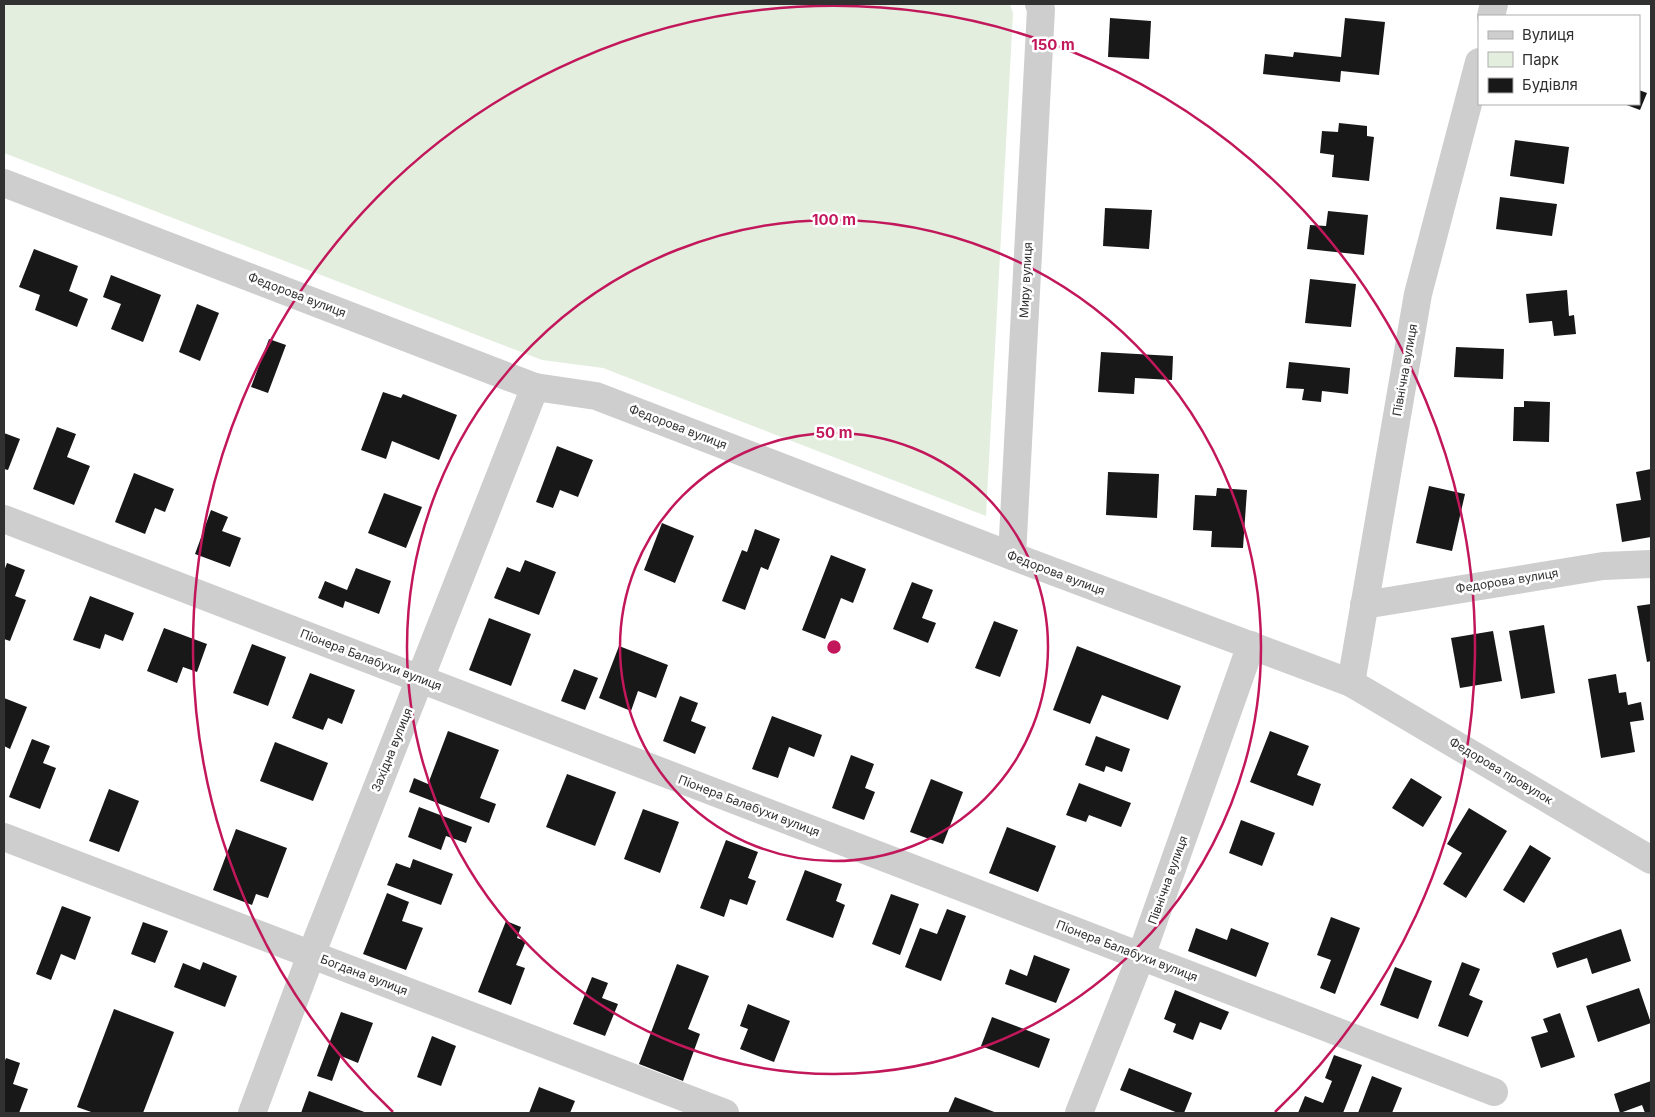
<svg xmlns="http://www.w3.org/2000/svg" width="1655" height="1117" font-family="Inter,sans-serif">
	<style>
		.green { fill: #e3eedf }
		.building { fill: #181818 }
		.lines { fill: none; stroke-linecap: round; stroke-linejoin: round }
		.minor { stroke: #cecece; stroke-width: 28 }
		.ring { fill: none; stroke: #c2185b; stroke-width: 2.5 }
		.labels { text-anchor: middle; stroke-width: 5; stroke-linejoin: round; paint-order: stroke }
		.street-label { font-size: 12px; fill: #313131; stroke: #fff }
		.centre { fill: #c2185b; stroke: #fff; stroke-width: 2.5 }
		.ring-label { font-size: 15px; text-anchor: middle; font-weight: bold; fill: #c2185b; stroke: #fff; stroke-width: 5; stroke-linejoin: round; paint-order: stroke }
	</style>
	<rect width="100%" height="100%" fill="#fff"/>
	<polygon class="green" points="4,4 1010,4 1013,13 986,516 603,368 542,360 4,153"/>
	<g class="building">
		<polygon points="1110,18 1151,21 1149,59 1108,57"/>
		<polygon points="1345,18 1385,22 1379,75 1341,71 1340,82 1263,74 1265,54 1293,57 1294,52 1341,57"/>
		<polygon points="1639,90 1647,93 1640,110 1624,104 1639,104"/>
		<polygon points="1339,123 1367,126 1367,136 1374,137 1369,181 1332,177 1334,155 1320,153 1322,131 1338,132"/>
		<polygon points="1515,140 1569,147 1564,184 1510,176"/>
		<polygon points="1500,197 1557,204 1552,236 1496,229"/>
		<polygon points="1105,208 1152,210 1149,249 1103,246"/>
		<polygon points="1328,211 1368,215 1364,255 1307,249 1310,225 1326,226"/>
		<polygon points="34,249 78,266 69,291 88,299 77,327 35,310 40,295 19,287"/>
		<polygon points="111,275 161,295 143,342 111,329 121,304 103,297"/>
		<polygon points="1310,279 1356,284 1351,327 1305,323"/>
		<polygon points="1567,290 1569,316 1574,315 1576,334 1554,336 1552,321 1529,323 1526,294"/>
		<polygon points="197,304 219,313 200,361 179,352"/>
		<polygon points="269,339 286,345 268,393 251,387"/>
		<polygon points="1456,347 1504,349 1503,379 1454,377"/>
		<polygon points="1101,352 1173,356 1172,380 1135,378 1134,394 1098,392"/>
		<polygon points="1289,362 1350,368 1348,394 1322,391 1321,402 1302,400 1304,389 1286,388"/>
		<polygon points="383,392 401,398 403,394 457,415 439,460 392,441 386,459 361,450"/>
		<polygon points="1524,401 1550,402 1549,442 1513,441 1514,407 1524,407"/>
		<polygon points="57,427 76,434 67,457 90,466 74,505 33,489"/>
		<polygon points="4,433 20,439 8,470 4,469"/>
		<polygon points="557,446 593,460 578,497 560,490 553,508 536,502"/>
		<polygon points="1651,469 1651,537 1622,542 1616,504 1641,500 1636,472"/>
		<polygon points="1108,472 1159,474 1157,518 1106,515"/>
		<polygon points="134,473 174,489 165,512 155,508 145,534 115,522"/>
		<polygon points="1429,486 1465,494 1452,551 1416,543"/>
		<polygon points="1217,488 1247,490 1243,548 1211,547 1212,531 1193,530 1195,495 1216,496"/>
		<polygon points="384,493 422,507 406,548 368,533"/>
		<polygon points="211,510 228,517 222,531 241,538 230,567 195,554"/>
		<polygon points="662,523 694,536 675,583 644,570"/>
		<polygon points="755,529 780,539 768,570 761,567 745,610 722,601 742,550 747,552"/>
		<polygon points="831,555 866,569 853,603 841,598 825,639 802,630"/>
		<polygon points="525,560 556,572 539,615 494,598 507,567 520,572"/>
		<polygon points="7,563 25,570 15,596 26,600 10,641 4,639 4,571"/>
		<polygon points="356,568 391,581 379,614 345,601 343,608 318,598 325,581 347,590"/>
		<polygon points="912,582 933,590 922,618 936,623 928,643 893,629"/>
		<polygon points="90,596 134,613 123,641 105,634 100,649 73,640"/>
		<polygon points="1651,604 1651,661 1647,662 1637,606"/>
		<polygon points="489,618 531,634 511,686 469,670"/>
		<polygon points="994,621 1018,630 1000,677 975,668"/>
		<polygon points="1544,625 1555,693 1521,699 1509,631"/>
		<polygon points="164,628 207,644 197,672 183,667 177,683 147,671"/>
		<polygon points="1493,631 1502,681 1460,688 1451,638"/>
		<polygon points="252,644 286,657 268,706 233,693"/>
		<polygon points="619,646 668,665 656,698 638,691 631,711 599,698"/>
		<polygon points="1077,646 1181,686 1168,720 1102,695 1090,724 1053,710"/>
		<polygon points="574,669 598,678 585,710 561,701"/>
		<polygon points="310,673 355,690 342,724 328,718 323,730 292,718"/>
		<polygon points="1616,674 1619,693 1626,692 1628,705 1641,702 1644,720 1630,722 1635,752 1601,758 1588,679"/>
		<polygon points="680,696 698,703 691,721 706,727 695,754 663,741"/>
		<polygon points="4,698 27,707 10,749 4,746"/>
		<polygon points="772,716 822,735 814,757 789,747 778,778 752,769"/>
		<polygon points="448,731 499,750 480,798 496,804 489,823 409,792 414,778 428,784"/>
		<polygon points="1270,731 1309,746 1297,775 1321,784 1313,806 1250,782"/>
		<polygon points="1096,736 1130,749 1122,772 1106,766 1104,772 1085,765"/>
		<polygon points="32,739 50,746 43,763 56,768 40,809 9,797"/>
		<polygon points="275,742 328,763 313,801 260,781"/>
		<polygon points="851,755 874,764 865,788 875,792 864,820 832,808"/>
		<polygon points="567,774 616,792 595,846 546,827"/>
		<polygon points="1411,778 1442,797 1423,827 1392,808"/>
		<polygon points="931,779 963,792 943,844 910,832"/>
		<polygon points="1079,783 1131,803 1121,827 1089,815 1086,822 1066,815"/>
		<polygon points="109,789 139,801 119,852 89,841"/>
		<polygon points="419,807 472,827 466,843 446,836 441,850 408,837"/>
		<polygon points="1469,808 1507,831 1466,898 1443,884 1462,853 1447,844"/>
		<polygon points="643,809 679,822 660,873 624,859"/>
		<polygon points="1241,820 1275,833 1262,866 1229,853"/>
		<polygon points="1007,827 1056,846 1038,892 989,873"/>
		<polygon points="236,829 287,848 268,898 256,894 252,905 213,890"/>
		<polygon points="726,840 758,852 748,878 756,881 747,905 730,899 724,917 700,908"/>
		<polygon points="1530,845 1551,858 1524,903 1503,890"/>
		<polygon points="413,859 453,874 441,905 387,885 396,863 410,868"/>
		<polygon points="805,870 842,884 836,901 845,905 833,938 786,920"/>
		<polygon points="387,893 409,902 402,921 423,928 406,970 363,954"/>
		<polygon points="891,894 919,904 900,955 872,944"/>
		<polygon points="62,906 91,917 75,960 61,954 51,980 36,974"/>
		<polygon points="947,909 966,916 941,981 905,967 920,928 937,934"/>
		<polygon points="1331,917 1360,928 1335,994 1320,988 1331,960 1317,955"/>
		<polygon points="506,921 521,927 517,938 526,941 516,965 525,968 511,1005 478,992"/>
		<polygon points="143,922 168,931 155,963 131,954"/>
		<polygon points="1196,928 1227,940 1231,928 1269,943 1256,977 1188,951"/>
		<polygon points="1621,929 1631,961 1592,974 1587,958 1557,968 1552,953"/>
		<polygon points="1034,955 1070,969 1056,1003 1005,984 1010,969 1027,976"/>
		<polygon points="203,962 237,976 225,1007 174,987 183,963 200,970"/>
		<polygon points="1462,962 1480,969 1469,995 1483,1001 1468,1037 1438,1026"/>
		<polygon points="677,964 709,976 688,1029 700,1034 683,1081 639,1064"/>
		<polygon points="1395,967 1432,981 1418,1019 1380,1005"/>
		<polygon points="592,977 608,983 602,998 618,1004 605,1036 573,1024"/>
		<polygon points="1639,988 1651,1023 1598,1042 1586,1006"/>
		<polygon points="1175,990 1229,1012 1221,1030 1200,1022 1193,1040 1173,1032 1176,1024 1164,1019"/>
		<polygon points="748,1004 790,1021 774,1062 740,1049 748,1029 740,1026"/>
		<polygon points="114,1009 174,1032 143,1113 94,1113 77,1107"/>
		<polygon points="341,1012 373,1023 358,1063 341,1056 332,1081 317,1076"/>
		<polygon points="1560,1013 1575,1057 1541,1068 1531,1037 1548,1032 1543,1019"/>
		<polygon points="992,1017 1050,1039 1039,1068 981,1046"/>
		<polygon points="432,1036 456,1046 441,1086 417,1077"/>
		<polygon points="1334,1055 1362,1065 1343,1113 1298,1113 1305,1096 1323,1103 1332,1081 1325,1078"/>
		<polygon points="6,1058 20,1063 13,1084 28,1089 19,1113 4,1113 4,1063"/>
		<polygon points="1129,1068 1192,1093 1184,1113 1178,1113 1120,1090"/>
		<polygon points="1372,1076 1402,1088 1392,1113 1358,1113"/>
		<polygon points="1651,1081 1651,1113 1645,1113 1642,1105 1620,1113 1614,1094"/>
		<polygon points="539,1087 575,1101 570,1113 529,1113"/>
		<polygon points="309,1091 367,1113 301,1113"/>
		<polygon points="955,1097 997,1113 948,1113"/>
	</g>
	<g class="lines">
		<g class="minor">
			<polyline points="1491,16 1494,4"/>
			<polyline points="4,183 535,387 596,396 1012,556 1351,683 1651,860"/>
			<polyline points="4,519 1494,1092"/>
			<polyline points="1012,556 1041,9 1039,4"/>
			<polyline points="1364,605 1603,566 1651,564"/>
			<polyline points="1351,683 1418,294 1479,62"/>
			<polyline points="4,837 725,1113"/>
			<polyline points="252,1113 311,955 535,387"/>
			<polyline points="1079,1113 1141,956 1251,645"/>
		</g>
	</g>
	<g class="ring">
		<circle cx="834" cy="647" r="214"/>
		<circle cx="834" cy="647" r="427"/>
		<path d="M393 1112A641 641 0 1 1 1275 1112"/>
	</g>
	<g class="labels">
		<g class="street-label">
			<text transform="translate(1026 280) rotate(-87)" y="4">Миру вулиця</text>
			<text transform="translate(297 295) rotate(21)" y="4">Федорова вулиця</text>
			<text transform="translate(1405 370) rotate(-80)" y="4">Північна вулиця</text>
			<text transform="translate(678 427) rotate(21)" y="4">Федорова вулиця</text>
			<text transform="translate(1056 573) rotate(21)" y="4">Федорова вулиця</text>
			<text transform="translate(1507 581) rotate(-9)" y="4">Федорова вулиця</text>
			<text transform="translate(371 660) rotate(21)" y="4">Піонера Балабухи вулиця</text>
			<text transform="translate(392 750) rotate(-68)" y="4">Західна вулиця</text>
			<text transform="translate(1501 771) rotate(31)" y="4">Федорова провулок</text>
			<text transform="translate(749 806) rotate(21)" y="4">Піонера Балабухи вулиця</text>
			<text transform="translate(1168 880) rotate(-70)" y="4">Північна вулиця</text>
			<text transform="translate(1127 951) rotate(21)" y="4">Піонера Балабухи вулиця</text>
			<text transform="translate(364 975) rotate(21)" y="4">Богдана вулиця</text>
		</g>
	</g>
	<circle cx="834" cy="647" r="8" class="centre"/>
	<g class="ring-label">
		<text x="1053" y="50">150 m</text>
		<text x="834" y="225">100 m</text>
		<text x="834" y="438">50 m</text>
	</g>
	<rect width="1655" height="1117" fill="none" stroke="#313131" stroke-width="10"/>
	<rect x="1478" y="15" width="162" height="90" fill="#ffffff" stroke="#adadad"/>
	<rect x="1488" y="31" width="25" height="8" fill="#cecece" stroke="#adadad"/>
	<text x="1522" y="40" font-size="15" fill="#313131">Вулиця</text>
	<rect x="1488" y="52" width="25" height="15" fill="#e3eedf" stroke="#adadad"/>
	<text x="1522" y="65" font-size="15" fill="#313131">Парк</text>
	<rect x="1488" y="78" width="25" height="15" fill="#181818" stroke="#adadad"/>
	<text x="1522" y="90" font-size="15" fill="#313131">Будівля</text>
</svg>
